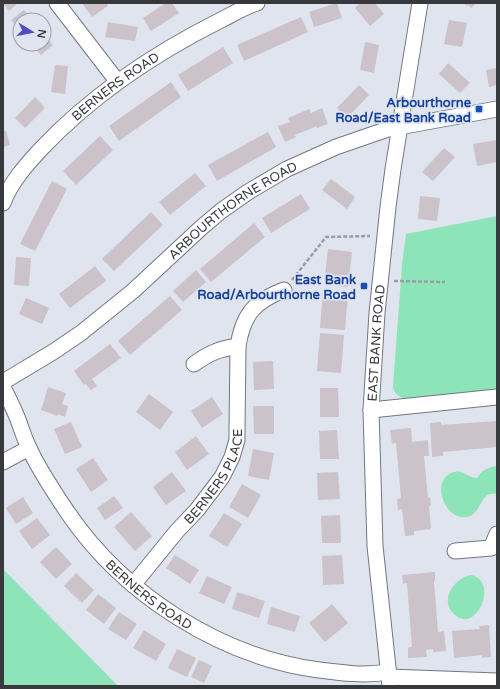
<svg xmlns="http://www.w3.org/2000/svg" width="500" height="689" font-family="'Varela Round',sans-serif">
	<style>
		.green { fill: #8ce4b8 }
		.building { fill: #cbc2ca }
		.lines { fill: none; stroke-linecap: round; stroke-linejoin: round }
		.minor-casing { stroke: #737781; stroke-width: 17 }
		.path { stroke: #9a9da5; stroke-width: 2.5; stroke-dasharray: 4 2; stroke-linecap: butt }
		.minor { stroke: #fff; stroke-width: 15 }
		.transit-dot { fill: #1a4fb4; stroke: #e0e4ef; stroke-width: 1.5 }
		.labels { text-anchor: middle; stroke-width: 3.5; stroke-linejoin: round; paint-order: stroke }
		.street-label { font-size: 13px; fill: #37393d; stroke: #e0e4ef }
		.transit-label { font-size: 13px; font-weight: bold; fill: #164399; stroke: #e0e4ef; text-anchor: end }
	</style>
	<rect width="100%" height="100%" fill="#e0e4ef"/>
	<g class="green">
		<path d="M497 216V391L405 399C399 397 393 393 393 386L402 265 406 234Z"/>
		<path d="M497 466V494C478 489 483 519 462 517 442 515 431 478 454 472 463 469 468 478 477 478 482 470 488 467 497 466Z"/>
		<polygon points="3,569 118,686 3,686"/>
		<path d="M471 575C500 581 476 636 454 614 439 600 454 578 471 575Z"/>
	</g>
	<g class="building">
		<polygon points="3,3 18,3 9,11"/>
		<polygon points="82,3 106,3 108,6 92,17"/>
		<polygon points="166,3 172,3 179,13 151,31 143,18"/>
		<polygon points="337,3 342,18 314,27 309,12"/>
		<polygon points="360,3 375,3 384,14 370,26 355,8"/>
		<polygon points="464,3 477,3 471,8 468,5 467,6"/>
		<polygon points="24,10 33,20 20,20 20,30 11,20"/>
		<polygon points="301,17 308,32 244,61 237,45"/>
		<polygon points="449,20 467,23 462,47 444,44"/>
		<polygon points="108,22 138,27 135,41 105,37"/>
		<polygon points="44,34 53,45 41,55 31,44 44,44"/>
		<polygon points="365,42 379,45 374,73 360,70"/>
		<polygon points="223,47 233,63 188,91 178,75"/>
		<polygon points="448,63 470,83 460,93 439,74"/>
		<polygon points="55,65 68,66 65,94 51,92"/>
		<polygon points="497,68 497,85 489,87 486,70"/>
		<polygon points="171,82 181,97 119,141 109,126"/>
		<polygon points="359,85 369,95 347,118 337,108"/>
		<polygon points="35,97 45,108 25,128 15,118"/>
		<polygon points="322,108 328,124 317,128 317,126 295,135 296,137 285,142 278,126 290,122 288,118 309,109 311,113"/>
		<polygon points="3,131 6,131 10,145 3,147"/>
		<polygon points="268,132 276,147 217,181 208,165"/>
		<polygon points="100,136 113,150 76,185 63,171"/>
		<polygon points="497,140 497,162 477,166 473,144"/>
		<polygon points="444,148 455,157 433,181 422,172"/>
		<polygon points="195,173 206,186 170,215 159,202"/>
		<polygon points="331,179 355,197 347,209 322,190"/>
		<polygon points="52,181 67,189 35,251 20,244"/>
		<polygon points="301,194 310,209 271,233 262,218"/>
		<polygon points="420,196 440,198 437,221 418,219"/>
		<polygon points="151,212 163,225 114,271 102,259"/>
		<polygon points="254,223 265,237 211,282 200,269"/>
		<polygon points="328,249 352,252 348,287 324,284"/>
		<polygon points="16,257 31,258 29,286 14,285"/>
		<polygon points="95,266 106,281 70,308 59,294"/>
		<polygon points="196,270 206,282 183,302 173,291"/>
		<polygon points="323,292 348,294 345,330 320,328"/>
		<polygon points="170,296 182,310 130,355 118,341"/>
		<polygon points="26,298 49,308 42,324 19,314"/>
		<polygon points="320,333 344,335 341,373 317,371"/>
		<polygon points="110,344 121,358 92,379 97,386 91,390 86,384 84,385 74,371"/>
		<polygon points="273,361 274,389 254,390 253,362"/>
		<polygon points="48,387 66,393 62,404 68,406 65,417 58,414 58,416 41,410"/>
		<polygon points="320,388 338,388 339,417 320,417"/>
		<polygon points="149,394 173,412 160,430 136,412"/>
		<polygon points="212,397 223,414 202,428 191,411"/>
		<polygon points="253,406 274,406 274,434 254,434"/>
		<polygon points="497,421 497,447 443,452 443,456 432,457 430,423 441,422 441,425"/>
		<polygon points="71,422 82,447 65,454 54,429"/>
		<polygon points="411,428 412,442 428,440 429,456 424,456 428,498 430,497 431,505 429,506 431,529 414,531 414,535 405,536 402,509 398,510 397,499 401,498 396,443 392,444 390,430"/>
		<polygon points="337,430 339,459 320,459 319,431"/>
		<polygon points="196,436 209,454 187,470 175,452"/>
		<polygon points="253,449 274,453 269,480 248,476"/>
		<polygon points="93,458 108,480 91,492 76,469"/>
		<polygon points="172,472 186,491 166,505 153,487"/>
		<polygon points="338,472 340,499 318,500 317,473"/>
		<polygon points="242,484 261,495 248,518 229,507"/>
		<polygon points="114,496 123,508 105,520 97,508"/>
		<polygon points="23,497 33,513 16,524 6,508"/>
		<polygon points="131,512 152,536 135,551 114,527"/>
		<polygon points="224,513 242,524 227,547 209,536"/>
		<polygon points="340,515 341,543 322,543 321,516"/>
		<polygon points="37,518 50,535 32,549 19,531"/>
		<polygon points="56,547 72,564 56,579 40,562"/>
		<polygon points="175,555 199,570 190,584 166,568"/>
		<polygon points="342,555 344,584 323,585 322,556"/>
		<polygon points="435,572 435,581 434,581 438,632 444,631 446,651 433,652 433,649 426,650 427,657 408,658 408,648 412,647 407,583 403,584 402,575"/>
		<polygon points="76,573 94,590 82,603 64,586"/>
		<polygon points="207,576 232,587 224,604 199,593"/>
		<polygon points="237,592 265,601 259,618 232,609"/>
		<polygon points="98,594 116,608 104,624 86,610"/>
		<polygon points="332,604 348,623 325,642 309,623"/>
		<polygon points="271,607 300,616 295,632 267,624"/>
		<polygon points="119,612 137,624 126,640 108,629"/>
		<polygon points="489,625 491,657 482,658 482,655 454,658 452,631 480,629 479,626"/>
		<polygon points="144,630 166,644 156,661 133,648"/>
		<polygon points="177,649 196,658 187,677 168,668"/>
		<polygon points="199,660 212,666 204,683 191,677"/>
	</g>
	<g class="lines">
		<defs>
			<g id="minor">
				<polyline points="57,3 117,81"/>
				<path id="s1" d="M3 203C10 183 27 164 41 149 93 94 153 54 221 20 233 14 244 7 257 3"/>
				<path d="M194 364C209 353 219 349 238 346"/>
				<path id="s2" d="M3 382 53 352 81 333 133 291 202 227 221 211 248 192 287 169 336 147 388 129 497 109"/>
				<path id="s3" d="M3 387C8 397 13 407 17 417 21 427 24 438 29 448 39 470 54 492 68 513 124 595 221 657 319 670 342 673 365 676 388 672"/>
				<polyline points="371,410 497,397"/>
				<polyline points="3,462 29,448"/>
				<polyline points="455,551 491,548 497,534"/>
				<path id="s4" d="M133 585 177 531 197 510 222 477 232 457 237 440V430L238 346C243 314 255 301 284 290"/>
				<polyline points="389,677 497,681"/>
				<path id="s5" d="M390 686 375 546 371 410 377 313 388 207 393 169 420 3"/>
			</g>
		</defs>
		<use href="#minor" class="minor-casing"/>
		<g class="path">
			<polyline points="292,280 326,237 370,236"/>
			<polyline points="394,281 445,282"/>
		</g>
		<use href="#minor" class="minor"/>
	</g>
	<g class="transit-dot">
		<rect x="475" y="105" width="8" height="8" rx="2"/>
		<rect x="360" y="282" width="8" height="8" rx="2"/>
	</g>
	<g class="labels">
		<g class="street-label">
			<text dy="5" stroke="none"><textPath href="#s1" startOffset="164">BERNERS ROAD</textPath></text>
			<text dy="5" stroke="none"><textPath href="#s2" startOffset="288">ARBOURTHORNE ROAD</textPath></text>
			<text dy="5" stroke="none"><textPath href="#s5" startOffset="344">EAST BANK ROAD</textPath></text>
			<text dy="5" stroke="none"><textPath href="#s4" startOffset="137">BERNERS PLACE</textPath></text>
			<text dy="5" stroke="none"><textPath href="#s3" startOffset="258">BERNERS ROAD</textPath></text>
		</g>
		<g class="transit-label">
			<text x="471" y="107">Arbourthorne<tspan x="471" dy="15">Road/East Bank Road</tspan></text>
			<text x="356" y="284">East Bank<tspan x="356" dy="15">Road/Arbourthorne Road</tspan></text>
		</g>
	</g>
	<rect width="500" height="689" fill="none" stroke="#37393d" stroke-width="8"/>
	<g transform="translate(32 32) rotate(100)"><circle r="19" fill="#e0e4ef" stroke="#9ca0a8"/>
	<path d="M0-3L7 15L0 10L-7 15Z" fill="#4e4ec5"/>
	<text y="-6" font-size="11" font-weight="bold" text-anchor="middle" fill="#37393d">N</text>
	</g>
</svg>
